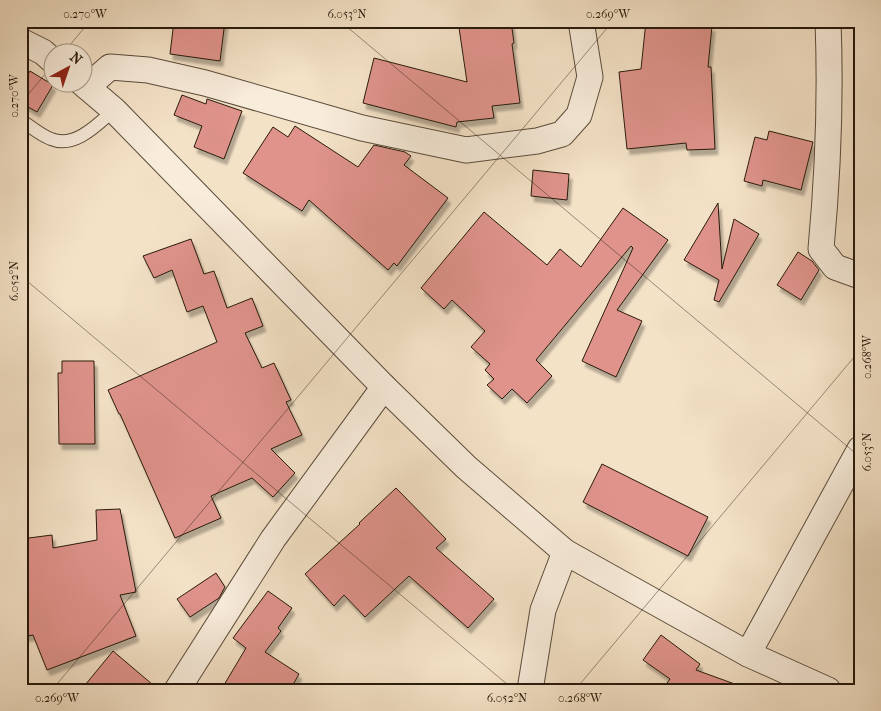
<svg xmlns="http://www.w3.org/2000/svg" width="881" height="711" font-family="'IM FELL French Canon',serif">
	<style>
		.building { fill: #df938b; stroke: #281a0c; filter: url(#shadow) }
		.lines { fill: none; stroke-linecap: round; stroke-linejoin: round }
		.lane-casing { stroke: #5b4c3b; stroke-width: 14 }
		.street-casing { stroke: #5b4c3b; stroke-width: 27 }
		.lane { stroke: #f8ecdb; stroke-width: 12 }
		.street { stroke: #f8ecdb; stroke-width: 25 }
		.ticks { fill: none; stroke: #281a0c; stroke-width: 1; stroke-opacity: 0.45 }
		.neatline { fill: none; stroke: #281a0c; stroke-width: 2 }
		.ticks-label { font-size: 12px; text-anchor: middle; fill: #281a0c }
	</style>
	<defs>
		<filter id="shadow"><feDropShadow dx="3" dy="5.5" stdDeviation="1" flood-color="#0004"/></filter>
	</defs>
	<rect width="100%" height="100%" fill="#f4e2c7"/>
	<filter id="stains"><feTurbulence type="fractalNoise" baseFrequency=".004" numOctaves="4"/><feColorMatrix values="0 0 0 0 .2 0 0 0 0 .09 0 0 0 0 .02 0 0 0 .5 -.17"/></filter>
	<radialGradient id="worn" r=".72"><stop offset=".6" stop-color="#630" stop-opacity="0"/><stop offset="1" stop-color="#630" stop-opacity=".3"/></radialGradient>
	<g class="building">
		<polygon points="174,21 225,21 220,61 170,54"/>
		<polygon points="458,21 511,21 514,43 512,44 520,103 492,106 494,118 457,122 456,127 363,103 374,58 467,82"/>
		<polygon points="646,21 705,21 704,26 712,26 708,67 711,67 715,149 687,150 686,143 627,149 619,72 641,69"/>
		<polygon points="30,71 53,85 37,112 21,103 21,86"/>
		<polygon points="182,95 206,104 207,99 242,111 224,159 194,147 202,126 174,115"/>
		<polygon points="295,126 358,167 374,145 405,152 411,156 404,165 448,198 397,266 394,263 388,270 309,200 302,211 243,173 273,127 288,137"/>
		<polygon points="769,131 813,142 801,190 763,180 762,186 744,181 755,137 767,140"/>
		<polygon points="533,170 569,174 567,200 531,196"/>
		<polygon points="718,203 722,269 734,219 759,234 719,302 714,300 719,280 684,260"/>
		<polygon points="623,208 668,240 617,310 642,321 616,377 582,361 633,248 631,246 536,360 552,376 527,403 512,389 502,399 487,385 494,379 485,370 490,364 471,347 485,331 452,300 444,309 421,288 484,212 547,265 560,249 581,267"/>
		<polygon points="191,239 204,274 214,271 227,308 252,298 263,326 245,333 262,368 274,363 291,400 286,402 302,435 271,449 295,473 273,497 252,478 211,496 221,518 175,538 120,414 119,414 108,390 217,342 203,306 187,312 172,270 154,278 143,256"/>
		<polygon points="798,252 812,261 819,270 801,300 777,285"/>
		<polygon points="62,361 94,361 95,444 59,444 58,373 62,373"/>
		<polygon points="602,464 708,517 688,556 583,502"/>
		<polygon points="396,488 446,539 436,548 494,599 468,628 409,576 365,617 344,595 334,606 305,574 360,524 359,523"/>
		<polygon points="120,509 136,592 120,595 136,636 47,670 33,635 21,637 21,539 52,535 53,548 97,540 96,510"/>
		<polygon points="216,573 225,587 219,598 190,617 177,599"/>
		<polygon points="268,591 292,608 278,628 281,631 265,652 299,674 290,690 221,690 246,648 233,638"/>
		<polygon points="661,635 700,664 696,670 743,687 743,690 662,690 670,679 643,660"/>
		<polygon points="113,651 159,690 81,690"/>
	</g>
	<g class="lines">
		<defs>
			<path id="lane" d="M21 120C30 126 40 135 51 139 75 149 98 124 114 110"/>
			<g id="street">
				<path d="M828 21C831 98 828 173 821 249L835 267 860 276"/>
				<polyline points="21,41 43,52 52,60"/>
				<polyline points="81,82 114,110 384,387 466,467 565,552 748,654 828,690"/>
				<polyline points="87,87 110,67 148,70 205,83 362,128 466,150 537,141 562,134 579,115 590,77 581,21"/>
				<polyline points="748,654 860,449"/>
				<polyline points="177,690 273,539 384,387"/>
				<polyline points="530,690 543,610 565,552"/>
			</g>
		</defs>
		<use href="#lane" class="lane-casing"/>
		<use href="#street" class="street-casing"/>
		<use href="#lane" class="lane"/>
		<use href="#street" class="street"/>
	</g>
	<path class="ticks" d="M340 21 860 457M64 52 90 21M21 103 52 66M21 276 514 690M52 690 613 21M575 690 860 350"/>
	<rect width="881" height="711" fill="none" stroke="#f4e2c7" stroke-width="55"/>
	<g transform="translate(68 68) rotate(40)"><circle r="24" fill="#f8ecdb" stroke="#a59888"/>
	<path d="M0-4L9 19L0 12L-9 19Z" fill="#8f2418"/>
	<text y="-8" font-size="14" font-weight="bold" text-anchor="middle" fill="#281a0c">N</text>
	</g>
	<rect x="28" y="28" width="826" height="656" class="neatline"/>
	<g class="ticks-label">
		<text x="85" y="18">0.270°W</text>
		<text x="347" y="18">6.053°N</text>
		<text x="608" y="18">0.269°W</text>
		<text transform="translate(14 96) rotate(-90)" y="4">0.270°W</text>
		<text transform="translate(14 281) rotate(-90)" y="4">6.052°N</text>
		<text transform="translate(867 357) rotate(-90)" y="4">0.268°W</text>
		<text transform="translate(867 452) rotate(-90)" y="4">6.053°N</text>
		<text x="57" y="702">0.269°W</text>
		<text x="507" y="702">6.052°N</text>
		<text x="580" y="702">0.268°W</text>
	</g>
	<rect width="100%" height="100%" filter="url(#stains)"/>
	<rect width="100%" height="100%" fill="url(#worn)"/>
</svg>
